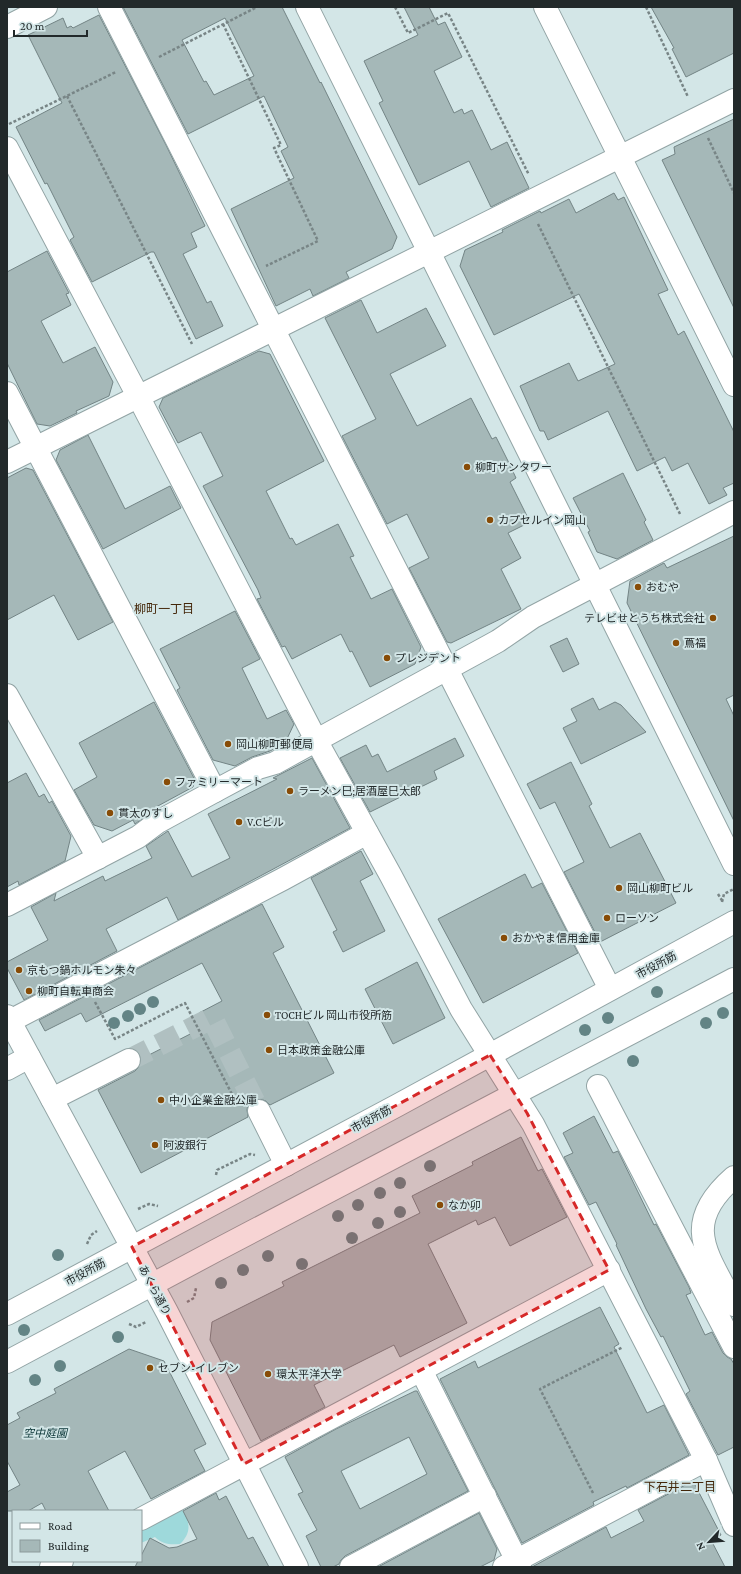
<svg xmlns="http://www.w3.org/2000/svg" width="741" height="1574" font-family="'Crimson Pro','Noto Sans JP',serif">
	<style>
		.green { fill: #9ed9db }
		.building { fill: #a5b8b8; stroke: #738485; fill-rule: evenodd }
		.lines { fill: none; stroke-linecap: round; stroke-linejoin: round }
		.minor-tunnel { stroke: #b0c0c1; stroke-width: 22; stroke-dasharray: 22 11; stroke-linecap: butt }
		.minor-casing { stroke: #92a4a5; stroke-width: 24 }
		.path { stroke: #788586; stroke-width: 2.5; stroke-dasharray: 3 2; stroke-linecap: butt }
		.minor { stroke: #fff; stroke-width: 22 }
		.tree { fill: #638485 }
		.marked { fill: #d62828; fill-opacity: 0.2; stroke: #d62828; stroke-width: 3; stroke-dasharray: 8 5; stroke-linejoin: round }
		.poi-dot { fill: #884c07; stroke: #d3e6e7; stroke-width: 1.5 }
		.labels { text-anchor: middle; stroke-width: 4; stroke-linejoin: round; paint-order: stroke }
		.poi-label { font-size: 11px; fill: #22292a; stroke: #d3e6e7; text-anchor: start }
		.street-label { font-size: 11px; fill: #22292a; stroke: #d3e6e7 }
		.park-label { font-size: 11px; font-style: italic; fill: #083334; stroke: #d3e6e7 }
		.neighbourhood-label { font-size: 12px; fill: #432609; stroke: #d3e6e7 }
	</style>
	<rect width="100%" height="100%" fill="#d3e6e7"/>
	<path class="green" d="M182 1509C190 1522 192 1532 180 1544 170 1545 162 1544 155 1537L141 1543V1531Z"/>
	<g class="building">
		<path d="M123 7H282L320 83 321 82 397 237 392 249 346 272 349 278 313 296 310 289 276 306 231 209 294 178 281 151 288 147 264 96 188 134ZM225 18 254 76 214 95 206 81 204 82 182 40Z"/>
		<polygon points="404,7 429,7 438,25 445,22 462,57 434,71 454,113 462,109 464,114 472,110 491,150 507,142 529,188 491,207 469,161 419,185 379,103 383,101 364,61 418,35"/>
		<polygon points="651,7 734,7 734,53 686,77 672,49 674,48"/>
		<polygon points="99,15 166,145 205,226 191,233 197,247 183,254 207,303 211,301 223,326 196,339 154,252 151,252 92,282 70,240 74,237 47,183 45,184 16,127 62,103 28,35 63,18 67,28 71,26 73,28"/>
		<polygon points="734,119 734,308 662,160 675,154 674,147"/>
		<polygon points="614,193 618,200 624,197 668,290 658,294 678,335 684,331 734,432 734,483 723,488 727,495 709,504 688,463 672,471 665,457 637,471 608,411 548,440 544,431 540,431 520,386 569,363 578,381 615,364 579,294 494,335 460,266 465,250 503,232 502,230 540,211 541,213 569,199 576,213"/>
		<polygon points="47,251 69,293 66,294 71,305 41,321 63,363 95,347 113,382 109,396 76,411 77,413 50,426 37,424 7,363 7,272"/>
		<polygon points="361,300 377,333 426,308 446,346 390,374 417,426 471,398 492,439 496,437 508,461 516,478 510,482 530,522 508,533 521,558 501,569 521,609 451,643 447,642 409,568 429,558 407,514 387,524 342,436 376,419 325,318"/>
		<polygon points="259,351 270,354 324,461 266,491 290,539 292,538 296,545 338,524 354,556 350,557 371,599 392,589 421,647 415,664 370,687 352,651 350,652 341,634 292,659 285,646 282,647 257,599 261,598 258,590 203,486 223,476 201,432 178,443 159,407 163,398"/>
		<polygon points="88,435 125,509 170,486 181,508 103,549 56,460 60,450"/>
		<polygon points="26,468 33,470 113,622 78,640 54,595 7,620 7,478"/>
		<polygon points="623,473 646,520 644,522 653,540 617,559 597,552 588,532 590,531 573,498"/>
		<polygon points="734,536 734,695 726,699 734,716 734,821 627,603 630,581 664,563 667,568"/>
		<polygon points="235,611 260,659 242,668 267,719 286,710 294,724 285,743 270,751 252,757 235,766 213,760 177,690 180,688 160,649"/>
		<polygon points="567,638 579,664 563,672 550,646"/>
		<polygon points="593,698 599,710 615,702 621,705 646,732 581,764 563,728 577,721 571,709"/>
		<polygon points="154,702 195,780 193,787 156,807 157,808 135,824 133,820 112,831 94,825 74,790 97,777 79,743"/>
		<polygon points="455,738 464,756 434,771 437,779 370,812 340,758 366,745 372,757 378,754 387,772"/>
		<polygon points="312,758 350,828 178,920 167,897 106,929 117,951 24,1000 7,968 7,962 48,940 31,907 56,893 54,901 103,876 105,881 152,858 146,846 168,831 192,877 230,858 208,814 277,779 273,778"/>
		<polygon points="571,762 592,804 589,806 610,848 640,833 676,903 600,942 564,872 584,862 555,802 540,809 527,784"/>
		<polygon points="26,773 39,797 44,794 49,803 52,801 71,836 65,861 19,885 18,881 7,887 7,783"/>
		<polygon points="361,851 373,874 360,881 385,931 343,952 333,932 337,930 311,878"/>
		<polygon points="525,874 532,888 542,883 578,953 483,1003 438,919"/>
		<polygon points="262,904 284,947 273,953 334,1073 270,1105 266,1101 260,1099 253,1100 248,1104 247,1110 248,1117 141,1173 98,1090 135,1071 140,1066 141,1059 206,1026 199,1013 222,1001 202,963 86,1022 81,1013 45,1031 39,1020"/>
		<polygon points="417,962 445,1018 393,1044 365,989"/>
		<polygon points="594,1116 613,1153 618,1151 654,1225 656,1224 689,1287 691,1293 686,1295 705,1335 712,1332 723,1353 727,1357 731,1359 734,1364 734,1447 718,1455 686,1394 690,1391 663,1336 661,1337 646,1309 616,1245 617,1244 596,1202 589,1205 564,1157 573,1153 563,1133"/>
		<polygon points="521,1137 538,1171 542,1169 567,1217 510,1246 495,1217 478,1225 476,1220 428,1244 467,1323 400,1357 394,1345 314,1385 325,1407 261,1441 210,1340 212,1322 284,1286 282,1282 420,1213 412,1196 473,1165 472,1162"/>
		<polygon points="600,1307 619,1344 614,1347 647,1413 664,1405 689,1455 627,1488 626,1486 593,1502 594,1505 522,1543 440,1379 475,1361 478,1368"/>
		<polygon points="129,1349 164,1361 206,1444 194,1450 205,1471 151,1499 125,1451 88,1471 109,1511 46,1511 42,1503 28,1511 7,1511 7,1492 20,1485 7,1461 7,1425 20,1418 17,1413 56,1393 54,1389"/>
		<path d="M415 1391H417L468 1491 345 1556 341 1560 339 1564 333 1567H321L306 1536 317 1530 298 1494 303 1492 285 1457 336 1429ZM409 1437 427 1474 360 1509 341 1471Z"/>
		<polygon points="693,1481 721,1535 711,1540 725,1567 532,1567 606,1527 611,1538 644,1521 638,1510"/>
		<polygon points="216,1493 219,1500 226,1496 248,1539 253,1537 269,1567 135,1567 138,1561 141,1561 141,1556 150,1538 169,1548 177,1547 197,1539 183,1511"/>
		<polygon points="479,1513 497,1549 494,1560 480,1567 378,1567"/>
	</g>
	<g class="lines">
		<polyline class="minor-tunnel" points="129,1060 212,1018 259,1111"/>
		<defs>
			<g id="minor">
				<polyline points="109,7 610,989"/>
				<polyline points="307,7 734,864"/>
				<polyline points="545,7 734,385"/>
				<polyline points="7,27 46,7"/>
				<polyline points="7,148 138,396 316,740 391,876 461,1009 533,1124 706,1460 734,1525"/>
				<polyline points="7,393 215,791"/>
				<polyline points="7,462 734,100"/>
				<polyline points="7,695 98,858"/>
				<polyline points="7,905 138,837 158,822 215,791 258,768 275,763 498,641 533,617 734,512"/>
				<polyline points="7,1016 167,1312 297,1567"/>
				<polyline points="10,1021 283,879 367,833"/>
				<polyline points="7,1069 29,1057"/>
				<polyline points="598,1086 734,1347"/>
				<polyline points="52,1099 129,1060"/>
				<polyline points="259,1111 286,1165"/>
				<path d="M734 1177C680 1224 707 1253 734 1305"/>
				<polyline points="7,1314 398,1105 734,922"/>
				<polyline points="7,1362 215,1251 734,979"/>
				<polyline points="421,1370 520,1567"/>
				<polyline points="141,1519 609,1270"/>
				<polyline points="51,1567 62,1561"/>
				<polyline points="351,1567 485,1496"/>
				<polyline points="504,1567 706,1460"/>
			</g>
		</defs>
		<use href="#minor" class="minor-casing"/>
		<g class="path">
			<polyline points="395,7 408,33 448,13 529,175"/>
			<polyline points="646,7 688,97"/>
			<polyline points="223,24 281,145 274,148 318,241 266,266"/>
			<polyline points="159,57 257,7"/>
			<polyline points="67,96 192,344"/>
			<polyline points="9,124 116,72"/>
			<polyline points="708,138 734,193"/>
			<polyline points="538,224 680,514"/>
			<polyline points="718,894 723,902"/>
			<polyline points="722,902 724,894 734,889"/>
			<polyline points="95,1002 115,1039 185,1003 237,1104"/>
			<polyline points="216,1175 217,1170 250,1154 255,1155"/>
			<polyline points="138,1209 149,1204 158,1206"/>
			<polyline points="87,1244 91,1235 97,1231"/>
			<polyline points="187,1302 194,1298 196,1288"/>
			<polyline points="129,1324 136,1327 146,1322"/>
			<polyline points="593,1493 540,1389 623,1347"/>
		</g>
		<use href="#minor" class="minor"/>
	</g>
	<g class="tree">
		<circle cx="657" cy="992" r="6"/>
		<circle cx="153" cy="1002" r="6"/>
		<circle cx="140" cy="1009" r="6"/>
		<circle cx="723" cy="1013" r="6"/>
		<circle cx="128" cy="1016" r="6"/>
		<circle cx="608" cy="1018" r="6"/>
		<circle cx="114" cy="1023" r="6"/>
		<circle cx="706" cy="1023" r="6"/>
		<circle cx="585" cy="1030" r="6"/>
		<circle cx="633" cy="1061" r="6"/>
		<circle cx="430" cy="1166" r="6"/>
		<circle cx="400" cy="1183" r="6"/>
		<circle cx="380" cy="1193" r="6"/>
		<circle cx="358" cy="1205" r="6"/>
		<circle cx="400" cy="1212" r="6"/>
		<circle cx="338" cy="1216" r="6"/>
		<circle cx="378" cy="1223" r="6"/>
		<circle cx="352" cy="1238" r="6"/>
		<circle cx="58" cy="1255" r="6"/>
		<circle cx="268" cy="1256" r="6"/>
		<circle cx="302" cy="1264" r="6"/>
		<circle cx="243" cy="1270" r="6"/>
		<circle cx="221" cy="1283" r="6"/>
		<circle cx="24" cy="1330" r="6"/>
		<circle cx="118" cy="1337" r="6"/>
		<circle cx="60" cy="1366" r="6"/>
		<circle cx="35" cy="1380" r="6"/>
	</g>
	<path class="marked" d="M490 1055 527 1113 609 1270 244 1464 132 1247Z"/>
	<g class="poi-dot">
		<circle cx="467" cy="467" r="4"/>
		<circle cx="490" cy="520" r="4"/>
		<circle cx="638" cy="587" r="4"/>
		<circle cx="713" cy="618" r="4"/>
		<circle cx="676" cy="643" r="4"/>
		<circle cx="387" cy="658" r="4"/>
		<circle cx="228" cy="744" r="4"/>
		<circle cx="167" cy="782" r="4"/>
		<circle cx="290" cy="791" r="4"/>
		<circle cx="110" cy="813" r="4"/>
		<circle cx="239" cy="822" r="4"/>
		<circle cx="619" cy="888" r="4"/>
		<circle cx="607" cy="918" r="4"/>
		<circle cx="504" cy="938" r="4"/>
		<circle cx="19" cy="970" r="4"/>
		<circle cx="29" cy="991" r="4"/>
		<circle cx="267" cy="1015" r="4"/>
		<circle cx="269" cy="1050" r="4"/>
		<circle cx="161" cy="1100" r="4"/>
		<circle cx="155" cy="1145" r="4"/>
		<circle cx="440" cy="1205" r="4"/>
		<circle cx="150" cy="1368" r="4"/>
		<circle cx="268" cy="1374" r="4"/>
	</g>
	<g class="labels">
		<g class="poi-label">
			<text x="475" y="471">柳町サンタワー</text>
			<text x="498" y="524">カプセルイン岡山</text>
			<text x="646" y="591">おむや</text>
			<text x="705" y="622" text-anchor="end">テレビせとうち株式会社</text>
			<text x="684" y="647">蔦福</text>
			<text x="395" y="662">プレジデント</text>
			<text x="236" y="748">岡山柳町郵便局</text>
			<text x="175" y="786">ファミリーマート</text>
			<text x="298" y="795">ラーメン巳;居酒屋巳太郎</text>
			<text x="118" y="817">貫太のすし</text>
			<text x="247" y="826">V.Cビル</text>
			<text x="627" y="892">岡山柳町ビル</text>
			<text x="615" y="922">ローソン</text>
			<text x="512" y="942">おかやま信用金庫</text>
			<text x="27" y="974">京もつ鍋ホルモン朱々</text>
			<text x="37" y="995">柳町自転車商会</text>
			<text x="275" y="1019">TOCHビル 岡山市役所筋</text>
			<text x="277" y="1054">日本政策金融公庫</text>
			<text x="169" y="1104">中小企業金融公庫</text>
			<text x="163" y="1149">阿波銀行</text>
			<text x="448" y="1209">なか卯</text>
			<text x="158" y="1372">セブン-イレブン</text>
			<text x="276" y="1378">環太平洋大学</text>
		</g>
		<g class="street-label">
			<text transform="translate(656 965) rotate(-28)" y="4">市役所筋</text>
			<text transform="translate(371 1119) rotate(-28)" y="4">市役所筋</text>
			<text transform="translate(85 1272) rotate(-28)" y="4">市役所筋</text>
			<text transform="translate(155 1290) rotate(62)" y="4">あくら通り</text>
		</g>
		<g class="park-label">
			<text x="45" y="1437">空中庭園</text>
		</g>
		<g class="neighbourhood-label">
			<text x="164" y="613">柳町一丁目</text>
			<text x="680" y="1491">下石井二丁目</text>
		</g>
	</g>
	<rect width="741" height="1574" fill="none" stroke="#22292a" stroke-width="16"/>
	<rect x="12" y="1510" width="130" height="52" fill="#d3e6e7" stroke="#8c9a9b"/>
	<rect x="20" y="1523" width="20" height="6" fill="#ffffff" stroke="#8c9a9b"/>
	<text x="48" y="1530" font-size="12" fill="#22292a">Road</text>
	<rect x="20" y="1540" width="20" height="12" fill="#a5b8b8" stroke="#8c9a9b"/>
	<text x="48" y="1550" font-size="12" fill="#22292a">Building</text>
	<g transform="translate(709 1542) rotate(244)" stroke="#d3e6e7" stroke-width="3" paint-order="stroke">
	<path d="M0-3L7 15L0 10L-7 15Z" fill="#22292a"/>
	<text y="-6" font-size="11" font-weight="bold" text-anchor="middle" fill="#22292a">N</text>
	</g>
	<path d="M14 30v6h73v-6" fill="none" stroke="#22292a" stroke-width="2"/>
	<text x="20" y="30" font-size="12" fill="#22292a" stroke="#d3e6e7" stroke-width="3" paint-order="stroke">20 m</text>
</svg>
